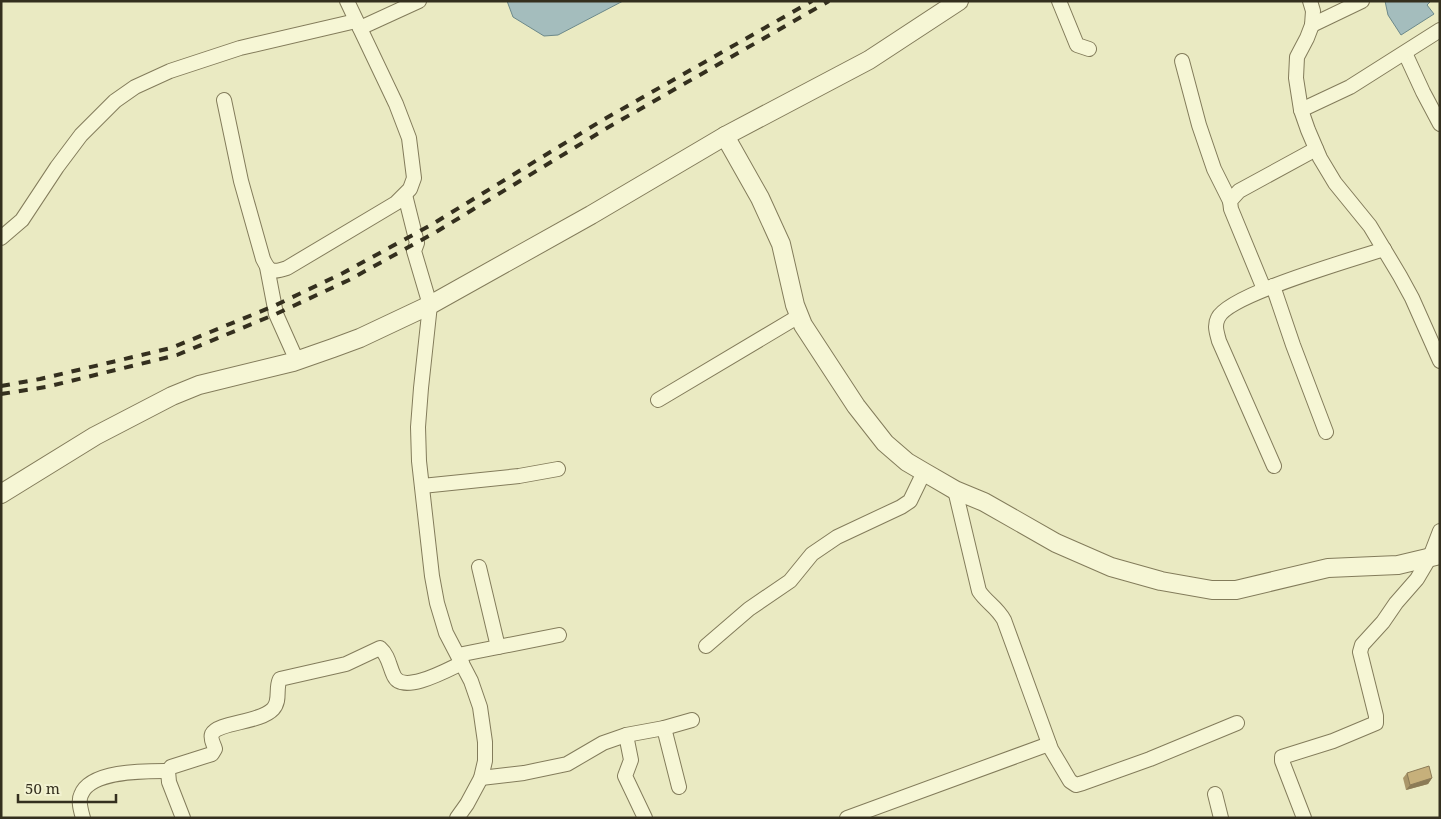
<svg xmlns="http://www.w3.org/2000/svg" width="1441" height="819" font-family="'Noto Serif',serif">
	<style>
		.water { fill: #a4bdbd; stroke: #6c898a }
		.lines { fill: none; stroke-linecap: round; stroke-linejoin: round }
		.minor-casing { stroke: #837c5b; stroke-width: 16 }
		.tertiary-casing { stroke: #837c5b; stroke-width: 20 }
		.minor { stroke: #f6f6d5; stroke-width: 14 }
		.tertiary { stroke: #f6f6d5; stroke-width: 18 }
		.rail { stroke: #342f1e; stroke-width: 4; stroke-dasharray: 9 9; stroke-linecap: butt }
		.wall { fill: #aa976a }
		.shaded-wall { fill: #8b7b56 }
		.building { fill: #c6b07b; stroke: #8b7b56 }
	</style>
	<rect width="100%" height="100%" fill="#eaeac2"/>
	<g class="water">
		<polygon points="507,1 623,1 558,35 544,36 513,17"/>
		<polygon points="1385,1 1431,1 1427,5 1434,14 1401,35 1388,15"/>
	</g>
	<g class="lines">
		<defs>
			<g id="minor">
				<polyline points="1059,1 1077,45 1089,49"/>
				<polyline points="1310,1 1313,11 1312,25 1307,38 1297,57 1296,78 1301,110 1308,130 1320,158 1335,183 1370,226 1400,276 1412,298 1440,361"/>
				<polyline points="1312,25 1362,1"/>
				<polyline points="360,28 419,1"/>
				<polyline points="1405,53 1423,92 1440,124"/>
				<polyline points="1182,61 1199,125 1214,169 1230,201"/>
				<path d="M224 100 241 181 263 259C269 272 273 273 287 268L396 203 410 189 414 178 409 138 396 104 347 1"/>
				<polyline points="1301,110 1350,87 1440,30"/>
				<polyline points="405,195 417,243 414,251 430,305 421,388 418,427 419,461 432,576 437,603 446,633 471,681 480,707 485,742 485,761 481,778 467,804 457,818"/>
				<polyline points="1,238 22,220 57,167 81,135 115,101 135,87 170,71 240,48 356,21"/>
				<polyline points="267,267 276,314 297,361"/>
				<polyline points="1273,286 1293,345 1326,432"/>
				<polyline points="1264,289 1231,209 1230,201 1239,191 1316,149"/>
				<polyline points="658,400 799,316"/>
				<path d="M1274 466 1219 341C1217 333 1214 326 1218 318 1229 294 1355 259 1384 249"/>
				<polyline points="422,486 519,476 558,469"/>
				<path d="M955 490 979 591C986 602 997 607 1004 620L1051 749 1070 781 1076 785 1083 783 1150 759 1237 723"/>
				<polyline points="479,567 498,647"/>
				<polyline points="706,646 749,609 790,581 812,554 837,537 901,507 910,501 924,472"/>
				<polyline points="458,655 559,635"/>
				<polyline points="664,728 679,787"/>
				<polyline points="626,735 631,760 625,776 645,818"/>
				<polyline points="481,778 524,773 567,764 603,743 626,735 664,728 692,720"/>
				<polyline points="1215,794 1221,818"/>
				<path d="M83 818C81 811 78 801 81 795 90 770 146 771 168 771"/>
				<path d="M183 818 169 782 168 771 171 767 212 754 215 749C214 745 210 739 212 734 218 722 260 723 273 709 281 700 275 689 280 679L346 664 380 648C389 656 389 666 394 676 403 695 449 669 462 663"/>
				<polyline points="847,818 1049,744"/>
				<polyline points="1304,818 1282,761 1282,757 1333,741 1376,723 1376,716 1360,652 1362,645 1383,622 1396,603 1417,579 1430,557 1440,531"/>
			</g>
			<g id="tertiary">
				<polyline points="725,136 760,198 781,244 795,305 803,325 856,406 885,443 907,462 924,472 955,490 984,502 1056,543 1111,567 1161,581 1212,590 1236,590 1328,568 1398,565 1440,555"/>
				<polyline points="1,494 95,436 172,396 199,385 293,362 333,348 360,338 430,305 591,215 725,136 869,60 959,1"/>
			</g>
		</defs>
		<use href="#minor" class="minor-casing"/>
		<use href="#tertiary" class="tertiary-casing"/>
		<use href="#minor" class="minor"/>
		<use href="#tertiary" class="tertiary"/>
		<g class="rail">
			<polyline points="1,386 40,379 171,348 274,306 343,273 431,225 601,121 812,1"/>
			<polyline points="1,394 46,387 177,355 276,314 349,280 436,232 607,128 829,1"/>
		</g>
	</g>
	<polygon class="wall" points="1407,773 1432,778 1428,784 1406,790 1403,778"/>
	<polygon class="shaded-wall" points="1432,778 1428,784 1406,790 1410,785"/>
	<polygon class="building" points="1429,766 1432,778 1410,785 1407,773"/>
	<rect width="1441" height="819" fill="none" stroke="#342f1e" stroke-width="5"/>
	<path d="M18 794v8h98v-8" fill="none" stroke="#342f1e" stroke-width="2.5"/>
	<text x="25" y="794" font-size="15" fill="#342f1e" stroke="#f2f2d1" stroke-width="4" paint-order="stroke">50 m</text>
</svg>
